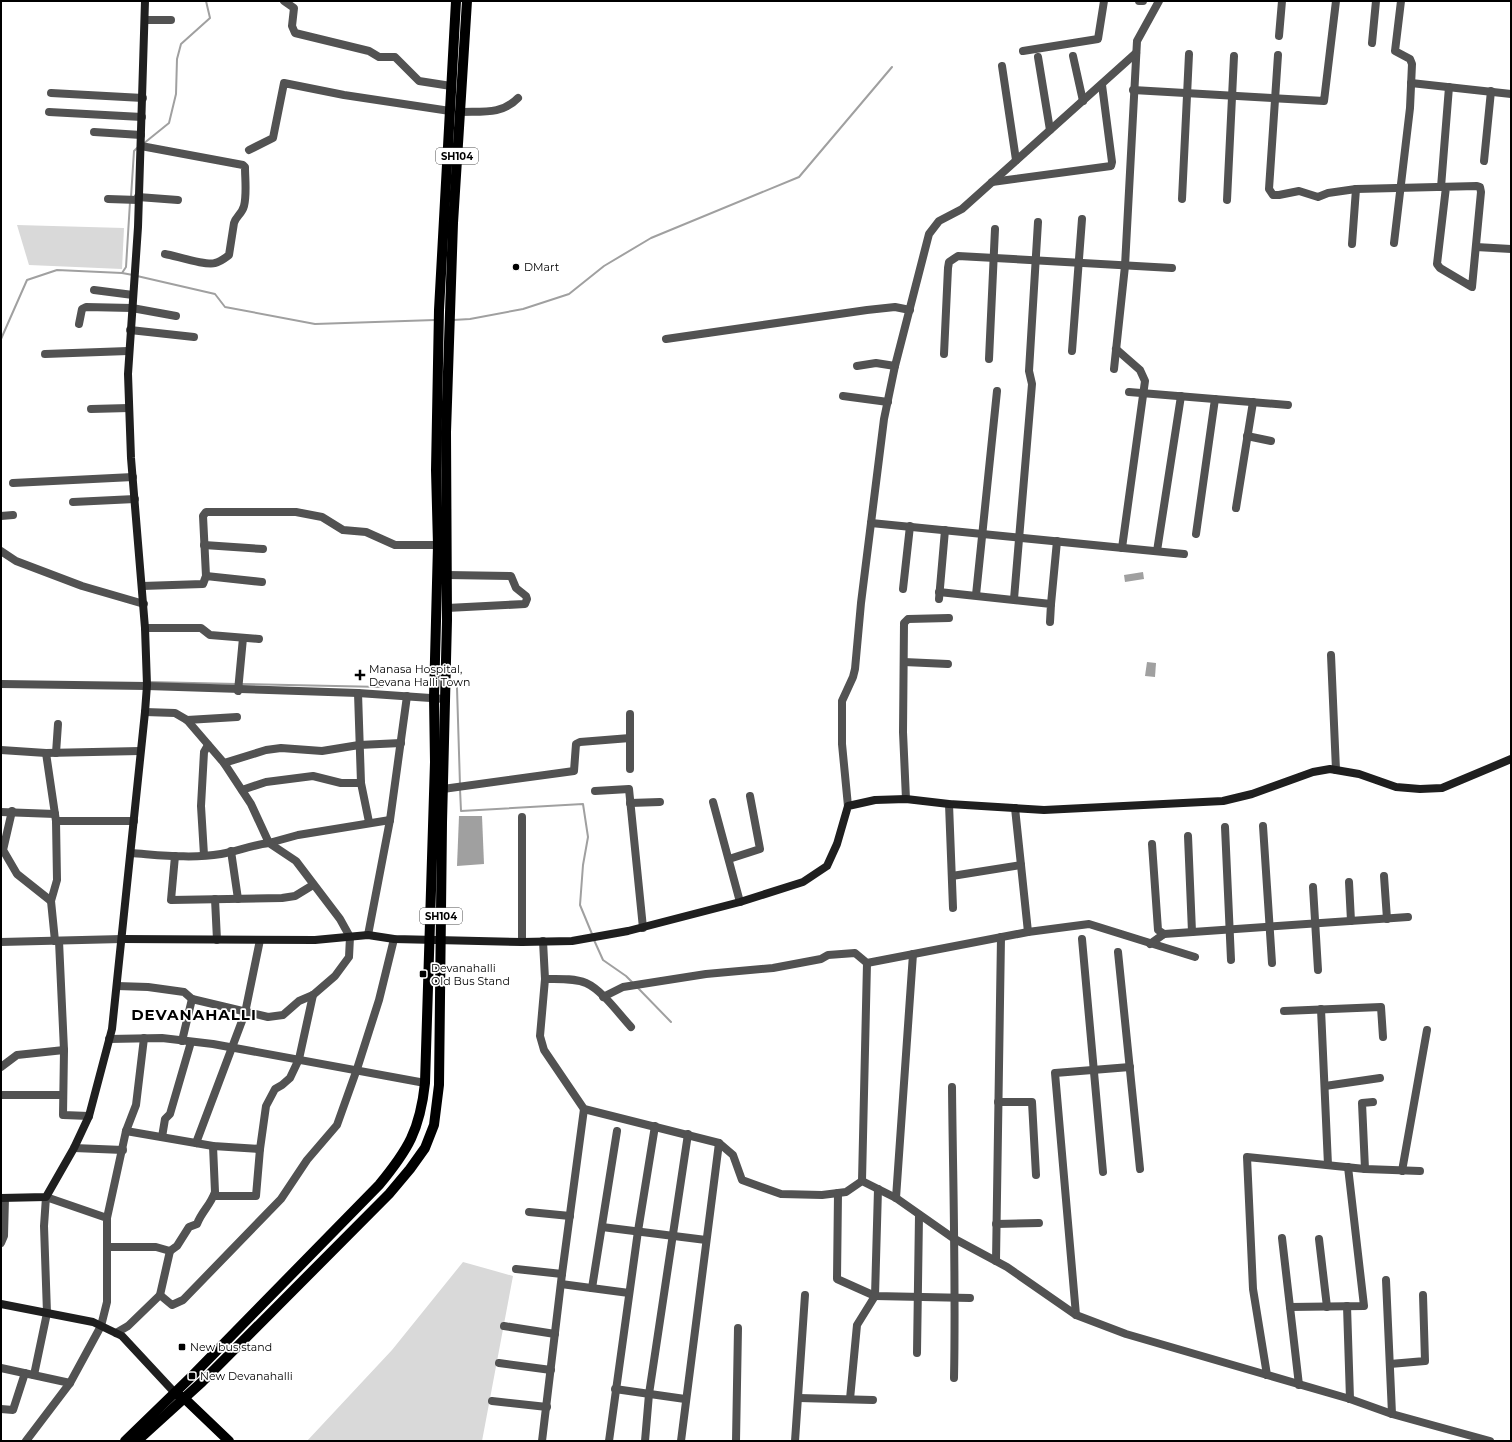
<svg xmlns="http://www.w3.org/2000/svg" width="1512" height="1442" font-family="Montserrat,sans-serif">
	<style>
		.green { fill: #d9d9d9 }
		.water { fill: #a0a0a0 }
		.lines { fill: none; stroke-linecap: round; stroke-linejoin: round }
		.stream { stroke: #a0a0a0; stroke-width: 2 }
		.street { stroke: #525252; stroke-width: 8 }
		.secondary { stroke: #1f1f1f; stroke-width: 8 }
		.primary { stroke: #000; stroke-width: 10 }
		.poi-dot { fill: #000; stroke: #fff; stroke-width: 1.5 }
		.labels { text-anchor: middle; stroke-width: 3.5; stroke-linejoin: round; paint-order: stroke }
		.shield { fill: #fff; stroke: #4c4c4c; stroke-width: 1 }
		.shield-label { font-size: 10px; font-weight: bold; fill: #000 }
		.poi-label { font-size: 11px; fill: #000; stroke: #fff; text-anchor: start }
		.district-label { font-size: 15px; font-weight: bold; letter-spacing: 1px; fill: #000; stroke: #fff }
	</style>
	<rect width="100%" height="100%" fill="#fff"/>
	<g class="green">
		<polygon points="17,225 124,228 122,269 29,265"/>
		<polygon points="463,1262 513,1276 482,1441 307,1441 392,1350"/>
	</g>
	<g class="water">
		<polygon points="1143,572 1144,579 1125,582 1124,575"/>
		<polygon points="1147,662 1156,663 1155,677 1145,676"/>
		<polygon points="459,816 482,816 484,864 457,866"/>
	</g>
	<g class="lines">
		<g class="stream">
			<polyline points="143,144 169,123 176,94 177,59 181,44 210,18 206,1"/>
			<polyline points="131,197 134,151 137,148"/>
			<polyline points="122,273 133,275"/>
			<polyline points="137,276 215,294 225,307 315,324 435,320"/>
			<polyline points="453,320 470,319 523,309 569,294 604,266 651,238 799,177 892,67"/>
			<polyline points="1,339 27,280 57,270 122,273 126,267 130,202"/>
			<polyline points="149,682 237,684"/>
			<polyline points="241,684 382,687"/>
			<polyline points="457,688 460,785"/>
			<polyline points="460,789 461,811 583,804 588,837 583,865 580,905 592,934"/>
			<polyline points="594,940 603,960 626,976 633,983"/>
			<polyline points="637,987 671,1022"/>
		</g>
		<g class="street">
			<polyline points="284,1 294,8 292,26 295,33 369,51 379,57 395,57 419,81 451,86"/>
			<polyline points="1139,1 1143,1"/>
			<polyline points="145,20 171,20"/>
			<polyline points="1279,36 1282,1"/>
			<polyline points="1372,43 1376,1"/>
			<polyline points="1023,51 1098,39 1104,1"/>
			<polyline points="1278,55 1269,189 1273,195 1279,195 1299,191 1318,197 1328,193 1356,189 1477,186 1480,187 1481,192 1472,287 1440,268 1437,264 1446,187"/>
			<polyline points="1073,56 1083,101"/>
			<polyline points="1038,57 1050,130"/>
			<polyline points="1002,66 1016,160"/>
			<polyline points="1411,83 1511,94"/>
			<polyline points="1133,90 1324,101 1336,1"/>
			<polyline points="51,93 143,98"/>
			<polyline points="49,112 142,117"/>
			<path d="M460 112C481 111 502 115 518 98"/>
			<polyline points="94,132 141,135"/>
			<path d="M141 146 243 165 245 167C245 179 247 194 244 206 242 214 236 216 234 223L229 255C225 258 220 262 215 263 207 266 176 256 165 254"/>
			<polyline points="249,150 273,138 284,83 344,95 450,111"/>
			<polyline points="1484,161 1491,91"/>
			<polyline points="992,182 1111,166 1112,162 1102,85"/>
			<polyline points="1441,187 1449,87"/>
			<polyline points="138,197 178,200"/>
			<polyline points="108,199 138,200"/>
			<polyline points="1182,199 1189,54"/>
			<polyline points="1227,200 1234,56"/>
			<polyline points="1394,243 1410,108 1412,64 1410,59 1395,51 1401,1"/>
			<polyline points="1352,244 1356,189"/>
			<polyline points="1476,247 1511,249"/>
			<polyline points="94,290 133,295"/>
			<polyline points="79,324 82,309 86,307 132,308 176,316"/>
			<polyline points="130,330 194,337"/>
			<polyline points="666,339 867,310 895,307 910,310"/>
			<polyline points="1116,349 1140,370 1145,381 1122,548"/>
			<polyline points="1072,351 1082,219"/>
			<polyline points="45,354 128,351"/>
			<polyline points="944,354 948,268 949,262 958,256 1172,268"/>
			<polyline points="989,359 995,229"/>
			<polyline points="857,366 876,363 895,366"/>
			<polyline points="1114,369 1125,266 1137,41 1159,1"/>
			<polyline points="1129,392 1288,405"/>
			<polyline points="843,396 888,402"/>
			<polyline points="91,409 129,408"/>
			<polyline points="1247,436 1271,441"/>
			<polyline points="13,483 133,477"/>
			<polyline points="73,502 135,499"/>
			<polyline points="1236,508 1253,402"/>
			<polyline points="1,516 13,515"/>
			<polyline points="871,523 1184,554"/>
			<polyline points="1196,534 1215,399"/>
			<polyline points="204,545 263,549"/>
			<polyline points="1,551 16,561 82,586 144,604"/>
			<polyline points="1157,551 1181,396"/>
			<polyline points="447,575 511,576 516,588 526,596 527,599 525,604 447,608"/>
			<polyline points="206,576 203,516 206,512 296,512 322,517 343,530 366,532 395,545 438,545"/>
			<polyline points="142,586 203,584 206,576 262,582"/>
			<polyline points="903,589 910,526"/>
			<polyline points="939,592 1051,604 1050,622"/>
			<polyline points="976,595 997,391"/>
			<polyline points="939,599 945,530"/>
			<polyline points="1014,599 1032,384 1029,371 1038,222"/>
			<polyline points="1051,604 1057,541"/>
			<polyline points="145,628 201,628 210,635 259,639"/>
			<polyline points="1331,655 1336,770"/>
			<polyline points="904,662 948,664"/>
			<polyline points="1,684 147,686 358,693 445,699"/>
			<polyline points="238,691 243,638"/>
			<polyline points="358,693 361,783 369,822"/>
			<polyline points="145,712 175,713 187,720 224,763 251,804 269,843 298,835 390,820"/>
			<polyline points="187,720 237,717"/>
			<polyline points="1,750 46,753 140,751"/>
			<polyline points="46,753 56,821 57,880 51,901"/>
			<polyline points="56,753 58,724"/>
			<polyline points="224,763 266,750 281,748 322,751 359,745 401,743"/>
			<polyline points="630,769 630,714"/>
			<polyline points="443,789 574,771 576,744 580,742 630,738"/>
			<polyline points="242,790 266,782 313,776 341,783 361,783"/>
			<polyline points="595,791 629,789 643,928"/>
			<polyline points="906,799 903,732 904,623 908,619 949,618"/>
			<polyline points="713,802 740,902"/>
			<polyline points="630,803 660,802"/>
			<polyline points="949,804 953,908"/>
			<polyline points="848,806 842,744 842,701 853,677 855,669 861,603 884,419 895,366 929,234 939,221 962,209 1136,53"/>
			<polyline points="1015,808 1028,932"/>
			<polyline points="12,811 3,850 17,874 51,901 55,941"/>
			<polyline points="1,812 55,814"/>
			<polyline points="522,817 522,942"/>
			<polyline points="56,821 134,821"/>
			<polyline points="1263,826 1272,963"/>
			<polyline points="1225,827 1231,960"/>
			<polyline points="1188,836 1192,932"/>
			<polyline points="1152,844 1158,930 1164,934"/>
			<polyline points="231,851 238,899"/>
			<polyline points="204,855 201,806 204,752 208,745"/>
			<polyline points="175,856 171,900 282,898 295,896 313,885"/>
			<polyline points="729,859 760,849 750,796"/>
			<polyline points="952,876 1021,865"/>
			<polyline points="1384,876 1387,919"/>
			<polyline points="1349,882 1351,921"/>
			<polyline points="1313,887 1318,970"/>
			<polyline points="215,899 217,940"/>
			<polyline points="368,935 390,820 407,696"/>
			<polyline points="1082,939 1103,1172"/>
			<polyline points="59,941 64,1050 63,1115 89,1116"/>
			<polyline points="543,941 545,979 540,1036 544,1050 584,1109 719,1143 733,1155 742,1180 781,1194 822,1195 846,1192 862,1181 896,1198 953,1238 1007,1267 1076,1315 1126,1334 1350,1399 1392,1414 1490,1441"/>
			<polyline points="1,942 122,939"/>
			<polyline points="1150,944 1164,934 1408,917"/>
			<polyline points="1118,952 1140,1169"/>
			<path d="M545 979C558 979 574 978 586 983 602 990 619 1014 631 1027"/>
			<path d="M117 986 148 987 184 992 192 999 268 1017 283 1015 299 1001 313 995 335 976 349 957 350 937 340 919 296 861 269 843C253 845 237 851 221 854 191 859 160 855 131 853"/>
			<polyline points="603,997 623,987 706,974 773,968 821,959 828,955 855,953 867,963 1028,932 1089,924 1195,957"/>
			<polyline points="1321,1009 1328,1165"/>
			<polyline points="1284,1011 1381,1007 1383,1037"/>
			<polyline points="109,1039 162,1038 213,1044 425,1083"/>
			<polyline points="182,1041 192,999"/>
			<polyline points="1,1067 17,1055 64,1050"/>
			<polyline points="1325,1086 1380,1078"/>
			<path d="M952 1087C953 1184 956 1281 954 1378"/>
			<polyline points="1,1095 63,1095"/>
			<polyline points="998,1102 1032,1102 1036,1175"/>
			<polyline points="126,1131 136,1105 144,1038"/>
			<polyline points="162,1137 165,1119 170,1114 191,1042"/>
			<polyline points="196,1143 245,1013 260,940"/>
			<polyline points="74,1148 123,1150"/>
			<polyline points="1365,1169 1362,1103 1373,1102"/>
			<polyline points="1402,1171 1427,1030"/>
			<polyline points="862,1181 867,963"/>
			<polyline points="838,1193 837,1279 875,1296 970,1298"/>
			<polyline points="214,1196 256,1196 260,1149 266,1106 275,1089 282,1085 290,1078 299,1059 313,995"/>
			<polyline points="896,1198 913,954"/>
			<polyline points="529,1212 570,1216"/>
			<polyline points="107,1218 126,1131 213,1146 260,1149"/>
			<polyline points="996,1224 1039,1223"/>
			<polyline points="602,1227 706,1240"/>
			<polyline points="1282,1238 1299,1385"/>
			<polyline points="1319,1239 1327,1307"/>
			<polyline points="1,1243 4,1236 5,1198"/>
			<polyline points="107,1247 156,1247 170,1251 160,1295 128,1326 116,1333"/>
			<path d="M170 1251 177 1246 189 1227 197 1224C202 1211 210 1206 215 1192L213 1146"/>
			<polyline points="996,1261 1001,937"/>
			<polyline points="516,1269 562,1274"/>
			<polyline points="1386,1280 1392,1414"/>
			<polyline points="561,1284 629,1293"/>
			<polyline points="592,1288 617,1131"/>
			<polyline points="160,1295 172,1305 183,1300 281,1199 307,1160 337,1125 357,1069 379,1000 394,939"/>
			<polyline points="1347,1306 1350,1399"/>
			<polyline points="1290,1307 1364,1306 1348,1167"/>
			<polyline points="1076,1315 1055,1073 1130,1067"/>
			<polyline points="504,1326 555,1334"/>
			<polyline points="917,1353 919,1215"/>
			<polyline points="499,1363 551,1370"/>
			<polyline points="1390,1364 1425,1361 1423,1295"/>
			<polyline points="1,1368 70,1383"/>
			<polyline points="1267,1375 1253,1289 1247,1157 1365,1169 1420,1171"/>
			<polyline points="615,1389 685,1399"/>
			<polyline points="799,1398 873,1400"/>
			<polyline points="850,1399 857,1325 875,1296 878,1189"/>
			<polyline points="492,1401 547,1407"/>
			<polyline points="1,1409 13,1410 25,1373"/>
			<polyline points="26,1441 70,1383 101,1326 107,1302 107,1218 46,1197 44,1226 47,1313 34,1375"/>
			<polyline points="542,1441 562,1274 584,1109"/>
			<polyline points="609,1441 638,1231 655,1126"/>
			<polyline points="645,1441 649,1394 688,1134"/>
			<polyline points="681,1441 719,1143"/>
			<polyline points="736,1441 738,1328"/>
			<polyline points="795,1441 805,1295"/>
		</g>
		<g class="secondary">
			<polyline points="122,939 315,940 368,935 394,939 522,942 572,941 628,931 740,902 803,882 827,866 837,844 848,806 875,800 906,799 949,804 1044,810 1223,801 1252,794 1313,772 1330,769 1359,774 1396,787 1420,789 1442,788 1511,759"/>
			<polyline points="1,1198 46,1197 74,1148 89,1116 112,1029 145,712 147,685 145,628 131,458 128,374 138,227 145,1"/>
			<polyline points="1,1304 93,1322 122,1336 175,1393"/>
		</g>
		<g class="primary">
			<polyline points="178,1395 184,1398 229,1441"/>
			<path d="M125 1441 192 1376 379 1185C408 1150 420 1130 425 1083L435 762 434 697 438 545 436 470 439 310 456 1"/>
			<polyline points="137,1441 202,1382 389,1194 410,1169 425,1148 434,1125 439,1085 442,823 447,620 446,432 453,223 467,1"/>
		</g>
	</g>
	<g class="poi-dot">
		<circle cx="516" cy="267" r="4"/>
		<path d="M358 669h4v4h4v4h-4v4h-4v-4h-4v-4h4z"/>
		<rect x="419" y="970" width="8" height="8" rx="2"/>
		<rect x="178" y="1343" width="8" height="8" rx="2"/>
		<rect x="188" y="1372" width="8" height="8" rx="2"/>
	</g>
	<g class="labels">
		<g class="shield">
			<rect x="436" y="148" width="42" height="16" rx="3"/>
			<rect x="420" y="908" width="42" height="16" rx="3"/>
		</g>
		<g class="shield-label">
			<text x="457" y="160">SH104</text>
			<text x="441" y="920">SH104</text>
		</g>
		<g class="poi-label">
			<text x="524" y="271">DMart</text>
			<text x="369" y="673">Manasa Hospital,<tspan x="369" dy="13">Devana Halli Town</tspan></text>
			<text x="431" y="972">Devanahalli<tspan x="431" dy="13">Old Bus Stand</tspan></text>
			<text x="190" y="1351">New bus stand</text>
			<text x="200" y="1380">New Devanahalli</text>
		</g>
		<g class="district-label">
			<text x="194" y="1020">DEVANAHALLI</text>
		</g>
	</g>
	<rect width="1512" height="1442" fill="none" stroke="#000000" stroke-width="4"/>
</svg>
